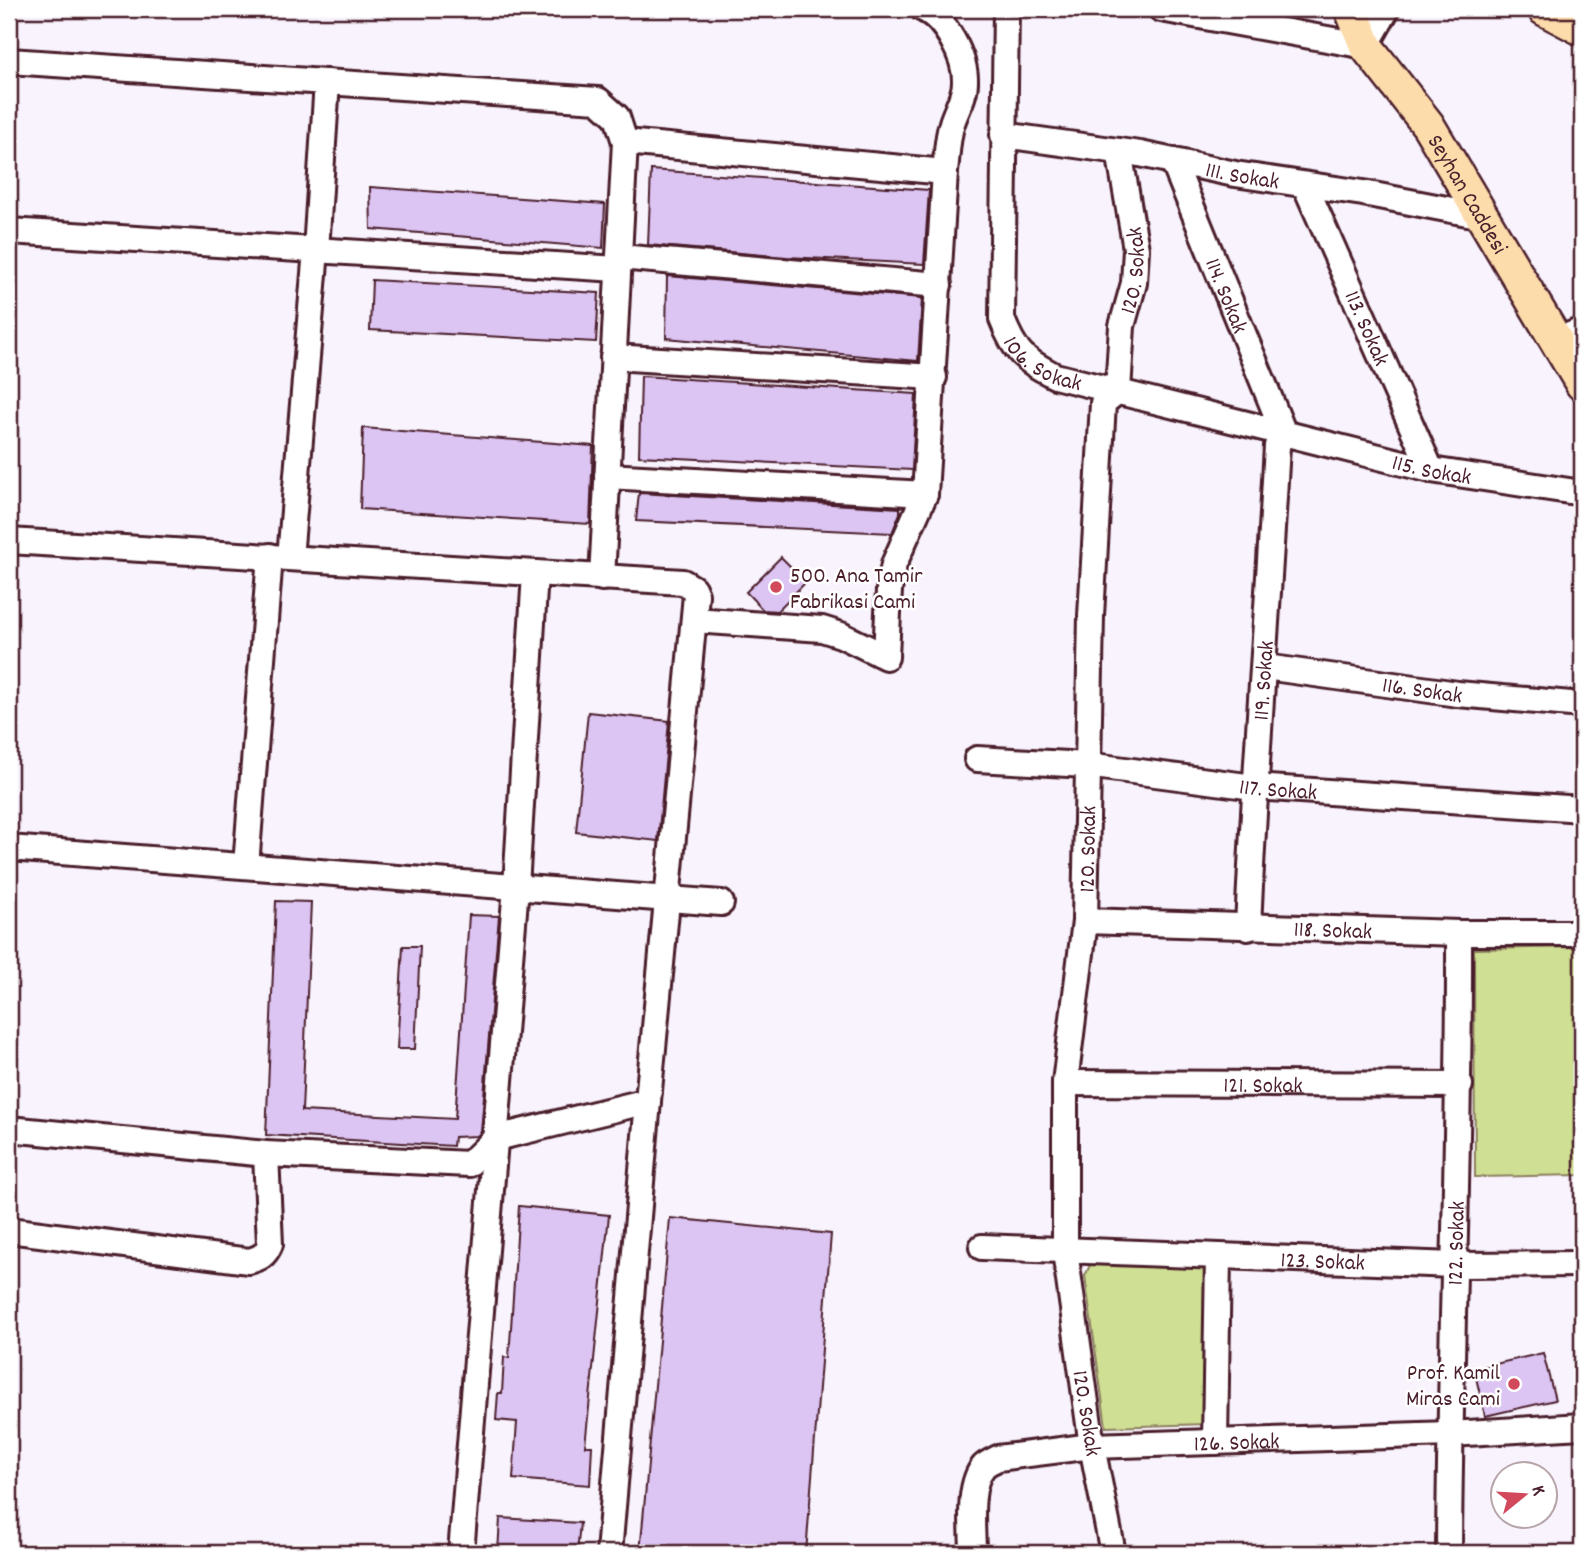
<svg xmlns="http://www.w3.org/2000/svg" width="1591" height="1562" font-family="Dekko,sans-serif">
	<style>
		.green { fill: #cfdf93; stroke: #8c7f5f; stroke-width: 2 }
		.building { fill: #dcc4f3; stroke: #4a1f2b; stroke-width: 2 }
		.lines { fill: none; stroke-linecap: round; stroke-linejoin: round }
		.minor-casing { stroke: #4a1f2b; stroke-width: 30 }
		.major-casing { stroke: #4a1f2b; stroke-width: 37 }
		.minor { stroke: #fff; stroke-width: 24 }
		.major { stroke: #fddcac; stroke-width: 32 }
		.poi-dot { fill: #d1495b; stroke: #fff; stroke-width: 2.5 }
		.labels { text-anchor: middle; stroke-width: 5; stroke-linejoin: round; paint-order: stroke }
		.street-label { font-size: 23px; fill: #4a1f2b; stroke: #fff }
		.poi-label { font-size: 23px; fill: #4a1f2b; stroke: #fff; text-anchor: start }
	</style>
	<rect width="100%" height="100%" fill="#f8f3fd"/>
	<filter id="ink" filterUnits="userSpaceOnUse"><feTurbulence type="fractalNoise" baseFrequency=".0143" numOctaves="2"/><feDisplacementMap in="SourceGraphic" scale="14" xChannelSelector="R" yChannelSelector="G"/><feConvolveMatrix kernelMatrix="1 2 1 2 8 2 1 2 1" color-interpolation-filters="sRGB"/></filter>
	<g filter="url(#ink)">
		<g class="green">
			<polygon points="1582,947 1582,1175 1475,1177 1474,949"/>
			<polygon points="1090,1265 1212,1265 1208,1424 1106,1427 1085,1276"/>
		</g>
		<g class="building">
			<polygon points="651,170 929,190 924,264 787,257 648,245"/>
			<polygon points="370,187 605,204 603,248 371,229"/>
			<polygon points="667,276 922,298 918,361 666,338"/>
			<polygon points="372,280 599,293 596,342 370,330"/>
			<polygon points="641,376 916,394 912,470 639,456"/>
			<polygon points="363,428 593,446 590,524 360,509"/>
			<polygon points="639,493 900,508 900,513 892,533 636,521"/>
			<polygon points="781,557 806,582 777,611 763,610 746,592"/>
			<polygon points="588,712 669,721 658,841 576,832"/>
			<polygon points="276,901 311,902 302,1111 455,1119 469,915 499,916 481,1132 477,1136 454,1137 453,1146 266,1135"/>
			<polygon points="403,946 420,946 415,1049 397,1049"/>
			<polygon points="519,1206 609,1215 585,1446 592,1446 590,1485 513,1479 517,1422 496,1420 498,1393 502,1393 504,1357 509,1358"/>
			<polygon points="670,1218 831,1234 806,1553 640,1553"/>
			<polygon points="1543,1353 1555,1400 1485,1416 1474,1369"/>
			<polygon points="500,1518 580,1523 577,1553 498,1553"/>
		</g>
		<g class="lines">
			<defs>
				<g id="minor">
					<path d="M923 9C945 18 966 58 965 82 965 96 956 110 952 123 947 138 947 156 945 172"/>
					<path id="s1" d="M1006 9 1002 319C1015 353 1023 359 1055 376L1431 470 1582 493"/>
					<polyline points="1161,9 1366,46 1387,9"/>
					<polyline points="9,61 598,100 617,117 625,142"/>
					<path id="s2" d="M1003 135 1140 154 1235 174 1363 193 1483 216"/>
					<path id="s3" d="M1173 161 1283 431"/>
					<path id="s4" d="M1305 185 1431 470"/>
					<polyline points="9,231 618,269"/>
					<polyline points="619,257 939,285"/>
					<polyline points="1558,340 1582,330"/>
					<polyline points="613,357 934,377"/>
					<polyline points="607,476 925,494"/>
					<polyline points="9,541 683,582 693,588 696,595 648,1101 496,1138 469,1164 266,1154 9,1129"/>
					<polyline points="290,558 316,250 327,82"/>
					<polyline points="602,578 625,142 945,172 925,494 894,564 889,590 886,657 841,635 822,629 694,620"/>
					<path id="s5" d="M1265 667 1458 694 1582 705"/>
					<path id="s6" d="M977 759 1087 765 1254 787 1582 809"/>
					<polyline points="9,848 721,903"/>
					<polyline points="246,866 270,556"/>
					<path id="s7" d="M1085 921 1459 933H1582"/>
					<path id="s8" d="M1248 928C1255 767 1268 607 1277 446L1283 431"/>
					<path id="s9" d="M1065 1083 1460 1085"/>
					<path d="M9 1230 249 1261C260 1258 265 1256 270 1244L266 1154"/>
					<path id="s10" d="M982 1247 1455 1265 1582 1264"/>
					<polyline points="1215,1442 1218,1256"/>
					<polyline points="461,1553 516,887 535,573"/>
					<polyline points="609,1553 648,1101"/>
					<path id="s11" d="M973 1553C973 1529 967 1485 984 1466 987 1463 994 1460 998 1458L1092 1446 1450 1434 1582 1426"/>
					<path id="s12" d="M1113 1553 1092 1446 1065 1251V1083L1085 921 1091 616 1103 403 1118 391 1122 326 1134 283 1136 249 1119 151"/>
					<path id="s13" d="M1449 1553C1450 1347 1460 1140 1459 933"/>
				</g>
				<g id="major">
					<path id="s14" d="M1351 9 1366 46 1428 125 1582 384"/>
					<polyline points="1544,9 1582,29"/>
				</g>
			</defs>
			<use href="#minor" class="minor-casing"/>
			<use href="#major" class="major-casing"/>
			<use href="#minor" class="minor"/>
			<use href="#major" class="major"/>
		</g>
	</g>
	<g class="poi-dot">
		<circle cx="776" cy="587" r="7"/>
		<circle cx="1514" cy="1384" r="7"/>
	</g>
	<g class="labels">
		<g class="street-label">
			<text dy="8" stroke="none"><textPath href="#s2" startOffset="243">111. Sokak</textPath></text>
			<text dy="8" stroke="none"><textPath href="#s14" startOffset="220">Seyhan Caddesi</textPath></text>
			<text dy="8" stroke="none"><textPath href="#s12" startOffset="1297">120. Sokak</textPath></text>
			<text dy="8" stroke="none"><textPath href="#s3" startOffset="145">114. Sokak</textPath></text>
			<text dy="8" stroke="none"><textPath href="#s4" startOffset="156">113. Sokak</textPath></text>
			<text dy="8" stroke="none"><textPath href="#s1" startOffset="374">106. Sokak</textPath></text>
			<text dy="8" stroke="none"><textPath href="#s1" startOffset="779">115. Sokak</textPath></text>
			<text dy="8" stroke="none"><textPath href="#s8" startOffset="248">119. Sokak</textPath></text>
			<text dy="8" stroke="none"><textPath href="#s5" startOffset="159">116. Sokak</textPath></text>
			<text dy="8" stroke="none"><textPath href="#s6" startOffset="303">117. Sokak</textPath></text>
			<text dy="8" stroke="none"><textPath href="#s12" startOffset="709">120. Sokak</textPath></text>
			<text dy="8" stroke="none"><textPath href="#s7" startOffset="248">118. Sokak</textPath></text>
			<text dy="8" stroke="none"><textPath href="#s9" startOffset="198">121. Sokak</textPath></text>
			<text dy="8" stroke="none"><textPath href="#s13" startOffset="310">122. Sokak</textPath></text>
			<text dy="8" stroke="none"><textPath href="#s10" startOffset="341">123. Sokak</textPath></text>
			<text transform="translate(1088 1413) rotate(81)" y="8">120. Sokak</text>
			<text dy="8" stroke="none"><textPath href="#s11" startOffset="345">126. Sokak</textPath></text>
		</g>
		<g class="poi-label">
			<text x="790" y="582">500. Ana Tamir<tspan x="790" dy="26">Fabrikasi Cami</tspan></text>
			<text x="1500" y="1379" text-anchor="end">Prof. Kamil<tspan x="1500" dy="26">Miras Cami</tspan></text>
		</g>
	</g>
	<rect width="1591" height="1562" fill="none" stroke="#fff" stroke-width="35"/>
	<rect x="18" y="18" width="1556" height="1527" fill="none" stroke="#4a1f2b" stroke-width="2.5" filter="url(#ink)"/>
	<g transform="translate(1524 1495) rotate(72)"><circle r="33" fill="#ffffff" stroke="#b7a5aa" stroke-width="2"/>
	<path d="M0-5L12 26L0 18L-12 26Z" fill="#d1495b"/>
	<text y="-10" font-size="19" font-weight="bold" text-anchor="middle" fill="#4a1f2b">K</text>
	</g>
</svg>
